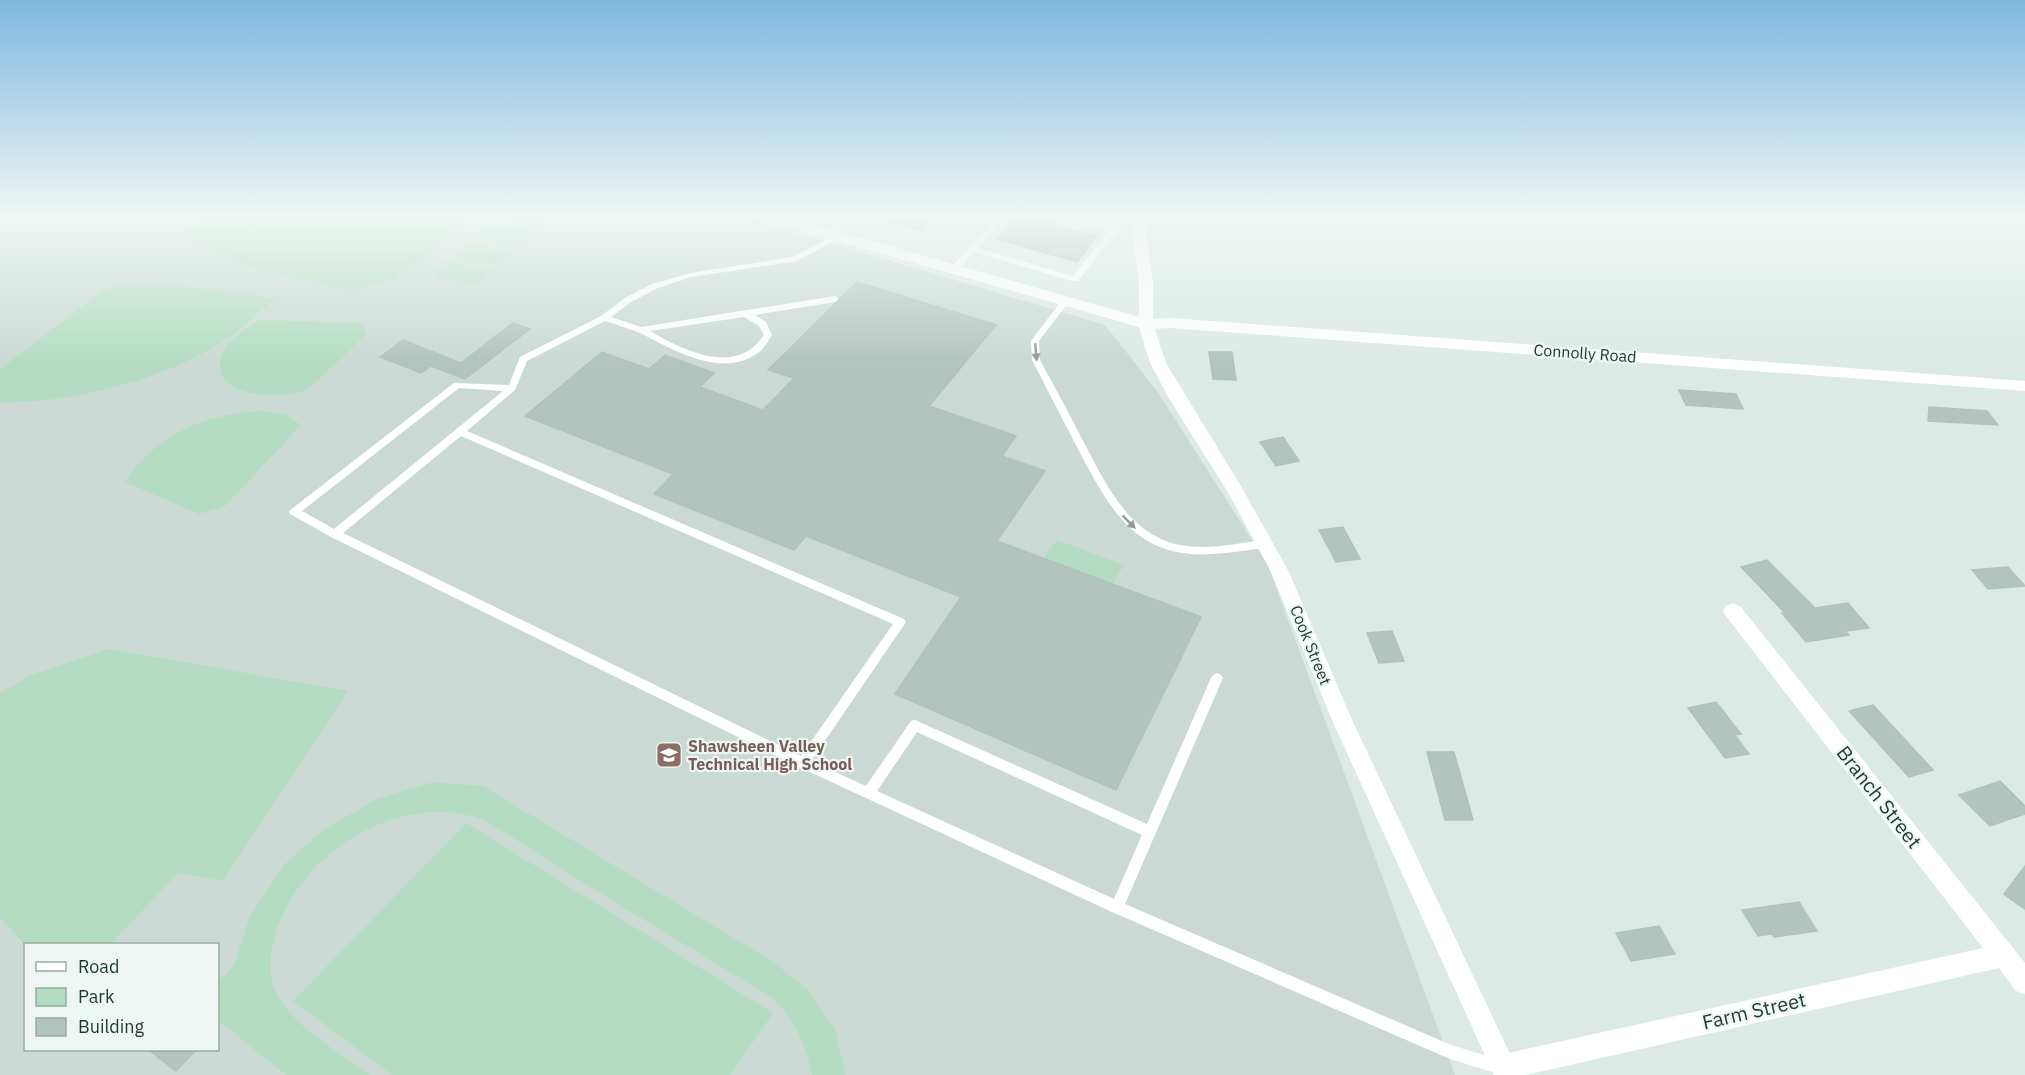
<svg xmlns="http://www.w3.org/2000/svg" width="2025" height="1075" font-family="'IBM Plex Sans',sans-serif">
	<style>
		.built { fill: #cad9d4; fill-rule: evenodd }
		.green { fill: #b3dcc2 }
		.building { fill: #b2c4be; stroke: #afc3bc; stroke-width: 1.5 }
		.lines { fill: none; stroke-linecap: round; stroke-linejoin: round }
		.lane { fill: #fff; fill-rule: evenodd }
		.street { fill: #fff; fill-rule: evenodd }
		.secondary { fill: #fff; fill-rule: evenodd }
		.oneway { fill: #8e9c9a }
		.labels { text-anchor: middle; stroke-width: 4.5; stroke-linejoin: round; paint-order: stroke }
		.street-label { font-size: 16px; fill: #1e3934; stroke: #edf6f2 }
		.education-label { font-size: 16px; font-weight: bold; fill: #785e54; stroke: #edf6f2; text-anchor: start }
		.near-street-label { font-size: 20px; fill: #1e3934; stroke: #edf6f2 }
	</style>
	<rect width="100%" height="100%" fill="#dceae5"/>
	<path class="built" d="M0 214H734L1105 325 1157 391 1268 565 1455 1075H0ZM26 944H218V1050H26Z"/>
	<g class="green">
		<polygon points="206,214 473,214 395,279 353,290 257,270 183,234"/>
		<polygon points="502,214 554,214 540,226 497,218"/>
		<polygon points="491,224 535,232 521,245 477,237"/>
		<polygon points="469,243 513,252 499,265 454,256"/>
		<polygon points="447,262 492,271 477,285 432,276"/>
		<path d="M125 283 209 289 276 298C261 310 246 325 231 336 173 378 70 404 0 402V369L104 290Z"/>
		<path d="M259 320 362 323 366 334C354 345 313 388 300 392 279 398 216 398 220 363 222 343 245 330 259 320Z"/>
		<path d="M264 411 286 415 301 425 225 506 199 514 125 482C156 433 208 413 264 411Z"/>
		<polygon points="1057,540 1124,565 1109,589 1039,564"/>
		<polygon points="109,649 348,691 223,881 178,873 111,944 25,945 0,918 0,693 29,676"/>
		<path d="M433 782 483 786 772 961 809 991 835 1029 845 1075H812C807 1044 794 1021 773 998 700 954 628 910 556 866 537 854 494 823 475 817 395 793 301 855 277 930 271 947 267 970 274 988 290 1026 337 1050 370 1075H286L218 1020V982L234 965 250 916 285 864 323 830 377 799Z"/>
		<polygon points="466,823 773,1013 730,1075 392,1075 293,1001"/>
	</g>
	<g class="building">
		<polygon points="878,214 933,214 919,230 878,219"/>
		<polygon points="1018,215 1097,236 1077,262 996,239"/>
		<polygon points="857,282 996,325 929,406 1016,436 1002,456 1045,471 997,541 1201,617 1116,790 895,694 961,597 806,536 794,550 654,494 673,474 525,416 602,352 649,369 665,355 714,373 700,387 763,410 794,378 768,370"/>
		<polygon points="513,323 530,329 465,379 431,366 421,373 380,357 403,340 461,363"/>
		<polygon points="1209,352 1232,352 1236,380 1213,379"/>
		<polygon points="1679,390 1736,394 1743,409 1686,405"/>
		<polygon points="1929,407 1987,411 1998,425 1928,421"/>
		<polygon points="1283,437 1299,461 1276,466 1260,442"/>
		<polygon points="1343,527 1360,559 1336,562 1319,530"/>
		<polygon points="1767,560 1815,608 1848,603 1869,628 1845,631 1849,635 1806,642 1782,613 1785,613 1741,567"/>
		<polygon points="2008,567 2025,586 1988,589 1972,570"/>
		<polygon points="1392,631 1404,661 1379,663 1367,633"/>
		<polygon points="1716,702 1741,734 1735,735 1749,754 1725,758 1688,708"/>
		<polygon points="1873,705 1933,770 1909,777 1849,711"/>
		<polygon points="1427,752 1454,752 1473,820 1445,820"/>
		<polygon points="2000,781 2025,806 2025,814 1990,826 1959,795"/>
		<polygon points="2025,866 2025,909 2004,894"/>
		<polygon points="1799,902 1817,931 1774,937 1772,934 1758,936 1742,910"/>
		<polygon points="1659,926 1675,954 1631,961 1616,933"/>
		<polygon points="149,1050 196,1050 176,1071"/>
	</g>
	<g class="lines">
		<g class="lane">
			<polygon points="791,214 800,214 791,223 785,223 785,219"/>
			<polygon points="1001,214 1009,214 978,248 1073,276 1109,231 1053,216 1052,214 1064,214 1118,230 1078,281 1072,281 974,252 956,272 950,272 950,268"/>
			<path d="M837 234H843L844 236 797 261 691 277 658 288 631 302 611 317 641 327 835 296 839 299 835 302 755 315 766 322 772 335C768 341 764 349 758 353 721 379 674 350 640 333 629 328 616 325 605 321L527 361 515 390 467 431 904 619 906 622 904 625 811 761 866 786 911 721 915 720 1147 824 1211 678 1213 675 1217 673 1221 675 1223 678 1125 904 1451 1045 1507 1062 1510 1067 1507 1072 1502 1075 1450 1059 1112 912 799 767 331 537 290 514 289 511 454 383 509 385 520 357 601 316 625 298 652 284 690 273 792 257ZM744 317 759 326 764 335C760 340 756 345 751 349 721 370 678 347 650 331ZM459 388 503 391 334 529 302 511ZM461 436 893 624 801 756 343 533ZM917 732 1142 835 1114 899 877 791Z"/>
			<path d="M1064 300 1068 303 1039 341 1040 360C1054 386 1068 411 1081 437 1103 478 1125 531 1175 544 1204 551 1237 544 1266 539L1271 543 1270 546C1255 550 1240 551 1225 553 1141 563 1115 519 1080 453 1064 422 1048 391 1032 360L1031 341 1061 301Z"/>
		</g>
		<g class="street">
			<polygon points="1171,318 2025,381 2025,391 1171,328 1146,329 1139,324 1146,319"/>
			<polygon points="1733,603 1740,606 2025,963 2025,994 2016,991 1999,968 1526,1075 1494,1075 1491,1067 1495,1058 1504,1054 1983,948 1726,616 1723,611 1726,606"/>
		</g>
		<polygon class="secondary" points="752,214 774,214 812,224 1139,317 1139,282 1130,214 1144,214 1153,282 1153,324 1166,363 1242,488 1289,572 1352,720 1520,1075 1494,1075 1332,720 1271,572 1229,494 1170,400 1150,363 1139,327 754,217"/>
	</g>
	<defs><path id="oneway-solid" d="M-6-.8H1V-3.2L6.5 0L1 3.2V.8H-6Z" transform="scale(1.5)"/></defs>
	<g class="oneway">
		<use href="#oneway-solid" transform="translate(1036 352) rotate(85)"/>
		<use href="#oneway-solid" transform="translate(1129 522) rotate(45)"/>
	</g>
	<linearGradient id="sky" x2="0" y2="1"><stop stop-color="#7eb8e0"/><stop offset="0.59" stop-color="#eff6f3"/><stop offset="1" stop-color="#eff6f3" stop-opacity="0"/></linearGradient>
	<rect width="2025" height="364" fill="url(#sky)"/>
	<defs>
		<symbol id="school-square" viewBox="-11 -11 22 22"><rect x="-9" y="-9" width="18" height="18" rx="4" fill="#8d6e63" stroke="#edf6f2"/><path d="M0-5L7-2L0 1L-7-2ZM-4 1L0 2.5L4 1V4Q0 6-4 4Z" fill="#fff"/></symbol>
	</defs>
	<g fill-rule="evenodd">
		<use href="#school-square" x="654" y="740" width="30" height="30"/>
	</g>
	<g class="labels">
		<g class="street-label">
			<text transform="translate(1585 353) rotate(4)" y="6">Connolly Road</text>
			<text transform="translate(1311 645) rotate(68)" y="6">Cook Street</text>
		</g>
		<g class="education-label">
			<text x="688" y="752">Shawsheen Valley<tspan x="688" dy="18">Technical High School</tspan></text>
		</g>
		<g class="near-street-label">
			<text transform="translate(1879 797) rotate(52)" y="7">Branch Street</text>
			<text transform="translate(1754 1011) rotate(-13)" y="7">Farm Street</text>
		</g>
	</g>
	<rect x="24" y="943" width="195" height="108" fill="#edf6f2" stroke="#9aaaa6" stroke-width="1.5"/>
	<rect x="36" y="962" width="30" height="9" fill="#ffffff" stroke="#9aaaa6" stroke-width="1.5"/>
	<text x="78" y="973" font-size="18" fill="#1e3934">Road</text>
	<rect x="36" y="988" width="30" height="18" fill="#b3dcc2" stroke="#9aaaa6" stroke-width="1.5"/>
	<text x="78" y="1003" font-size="18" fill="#1e3934">Park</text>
	<rect x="36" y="1018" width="30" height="18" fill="#b2c4be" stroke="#9aaaa6" stroke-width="1.5"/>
	<text x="78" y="1033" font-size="18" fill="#1e3934">Building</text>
</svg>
